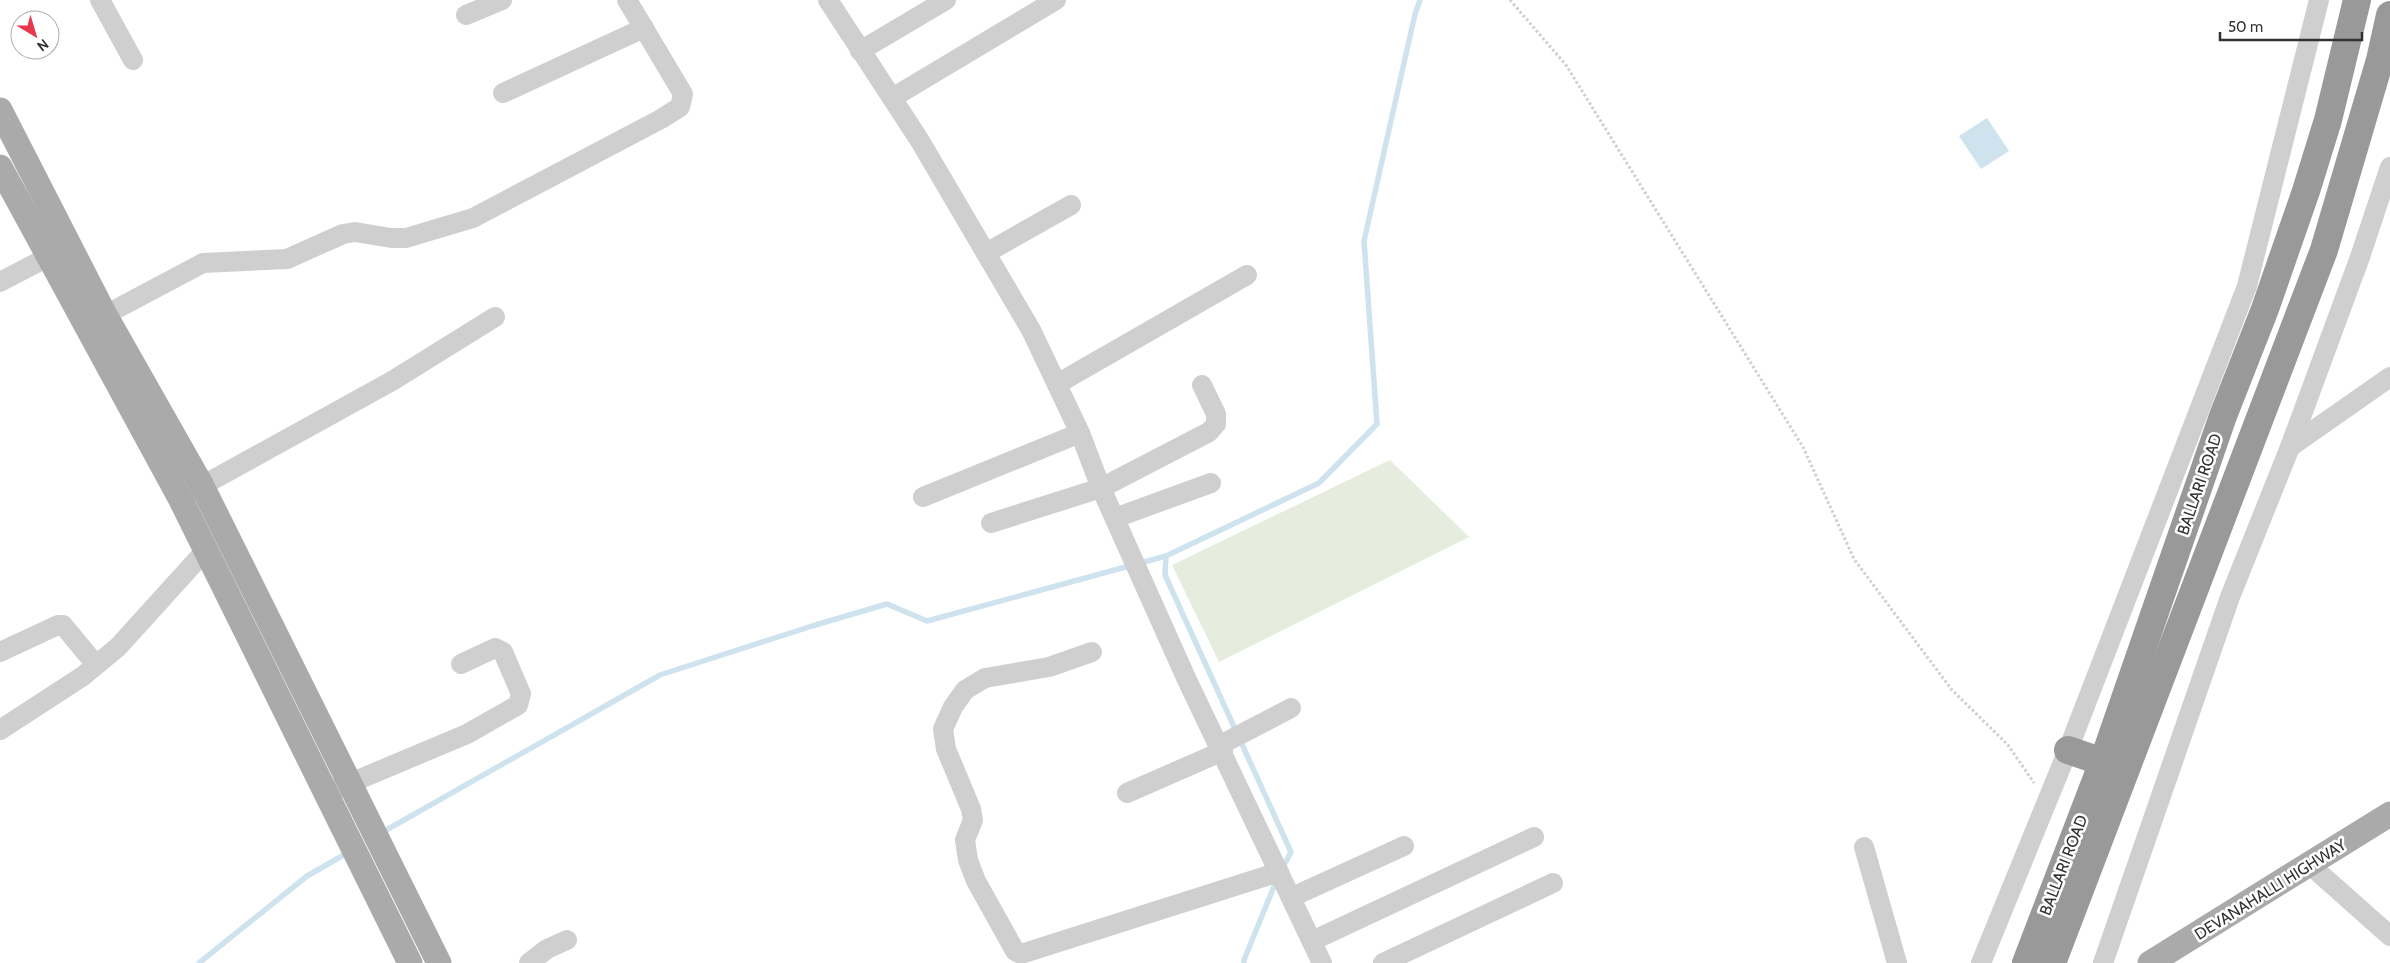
<svg xmlns="http://www.w3.org/2000/svg" width="2390" height="963" font-family="Cabin,sans-serif">
	<style>
		.green { fill: #e6ecde }
		.water { fill: #cee3ee }
		.lines { fill: none; stroke-linecap: round; stroke-linejoin: round }
		.stream { stroke: #cee3ee; stroke-width: 5.5 }
		.path { stroke: #cfcfcf; stroke-width: 3; stroke-dasharray: 2.5 2.5; stroke-linecap: butt }
		.minor { stroke: #cfcfcf; stroke-width: 20 }
		.major { stroke: #aaa; stroke-width: 25 }
		.highway { stroke: #999; stroke-width: 28 }
		.labels { text-anchor: middle; stroke-width: 5; stroke-linejoin: round; paint-order: stroke }
		.street-label { font-size: 16px; fill: #323232; stroke: #fff }
	</style>
	<rect width="100%" height="100%" fill="#fff"/>
	<polygon class="green" points="1390,460 1469,537 1219,662 1172,565"/>
	<polygon class="water" points="1987,118 2009,151 1981,169 1959,136"/>
	<g class="lines">
		<g class="stream">
			<polyline points="381,833 660,675 812,626 887,604 927,621 1166,556"/>
			<polyline points="1282,869 1291,852 1165,575 1166,556 1319,483 1377,424 1364,241 1415,14 1420,0"/>
			<polyline points="199,963 307,876 349,852"/>
			<polyline points="1244,963 1244,960 1277,879"/>
		</g>
		<polyline class="path" points="1510,0 1566,65 1803,447 1854,559 1952,690 2008,745 2034,783"/>
		<g class="minor">
			<polyline points="100,0 133,60"/>
			<polyline points="828,0 920,141 1031,330 1080,433 1101,488 1187,680 1322,963"/>
			<polyline points="466,15 502,0"/>
			<polyline points="860,51 946,0"/>
			<polyline points="503,93 644,28"/>
			<polyline points="892,98 1056,0"/>
			<polyline points="986,253 1071,205"/>
			<polyline points="0,282 48,257"/>
			<polyline points="105,315 203,263 287,259 343,234 355,232 391,238 406,238 473,218 661,119 680,107 683,94 627,0"/>
			<polyline points="1057,384 1247,275"/>
			<polyline points="2290,447 2390,377"/>
			<polyline points="189,493 392,381 495,317"/>
			<polyline points="923,497 1080,433"/>
			<polyline points="1115,518 1211,483"/>
			<polyline points="991,523 1101,488 1209,432 1216,424 1216,414 1202,385"/>
			<polyline points="0,652 58,625 63,625 96,665"/>
			<polyline points="1092,652 1049,667 985,678 965,690 953,707 943,729 946,749 971,809 973,820 965,840 968,860 976,881 1015,951 1021,954 1279,872"/>
			<polyline points="0,730 83,676 118,647 206,550"/>
			<polyline points="1220,745 1291,708"/>
			<polyline points="336,789 467,734 518,705 521,694 503,652 495,648 461,664"/>
			<polyline points="1127,793 1223,751"/>
			<polyline points="1864,847 1897,963"/>
			<polyline points="2309,864 2390,936"/>
			<polyline points="1292,897 1404,846"/>
			<polyline points="1312,941 1534,837"/>
			<polyline points="529,963 547,949 567,940"/>
			<polyline points="1383,963 1553,883"/>
			<polyline points="1981,963 2068,750 2247,286 2319,0"/>
			<polyline points="2103,963 2230,597 2290,447 2360,257 2390,167"/>
		</g>
		<g class="major">
			<polyline points="0,110 105,315 202,486 439,963"/>
			<polyline points="0,167 180,498 410,963"/>
			<polyline points="2150,963 2390,814"/>
		</g>
		<g class="highway">
			<polyline points="2068,750 2103,762"/>
			<polyline points="2026,963 2103,762 2223,416 2265,309 2306,191 2328,120 2357,0"/>
			<polyline points="2052,963 2324,250 2380,60 2390,15"/>
		</g>
	</g>
	<g class="labels">
		<g class="street-label">
			<text transform="translate(2199 484) rotate(-71)" y="6">BALLARI ROAD</text>
			<text transform="translate(2063 865) rotate(-69)" y="6">BALLARI ROAD</text>
			<text transform="translate(2270 889) rotate(-32)" y="6">DEVANAHALLI HIGHWAY</text>
		</g>
	</g>
	<g transform="translate(35 35) rotate(142)"><circle r="24" fill="#ffffff" stroke="#adadad"/>
	<path d="M0-4L9 19L0 12L-9 19Z" fill="#e7374c"/>
	<text y="-8" font-size="14" font-weight="bold" text-anchor="middle" fill="#323232">N</text>
	</g>
	<path d="M2220 32v8h142v-8" fill="none" stroke="#323232" stroke-width="2.5"/>
	<text x="2228" y="32" font-size="15" fill="#323232" stroke="#ffffff" stroke-width="4" paint-order="stroke">50 m</text>
</svg>
